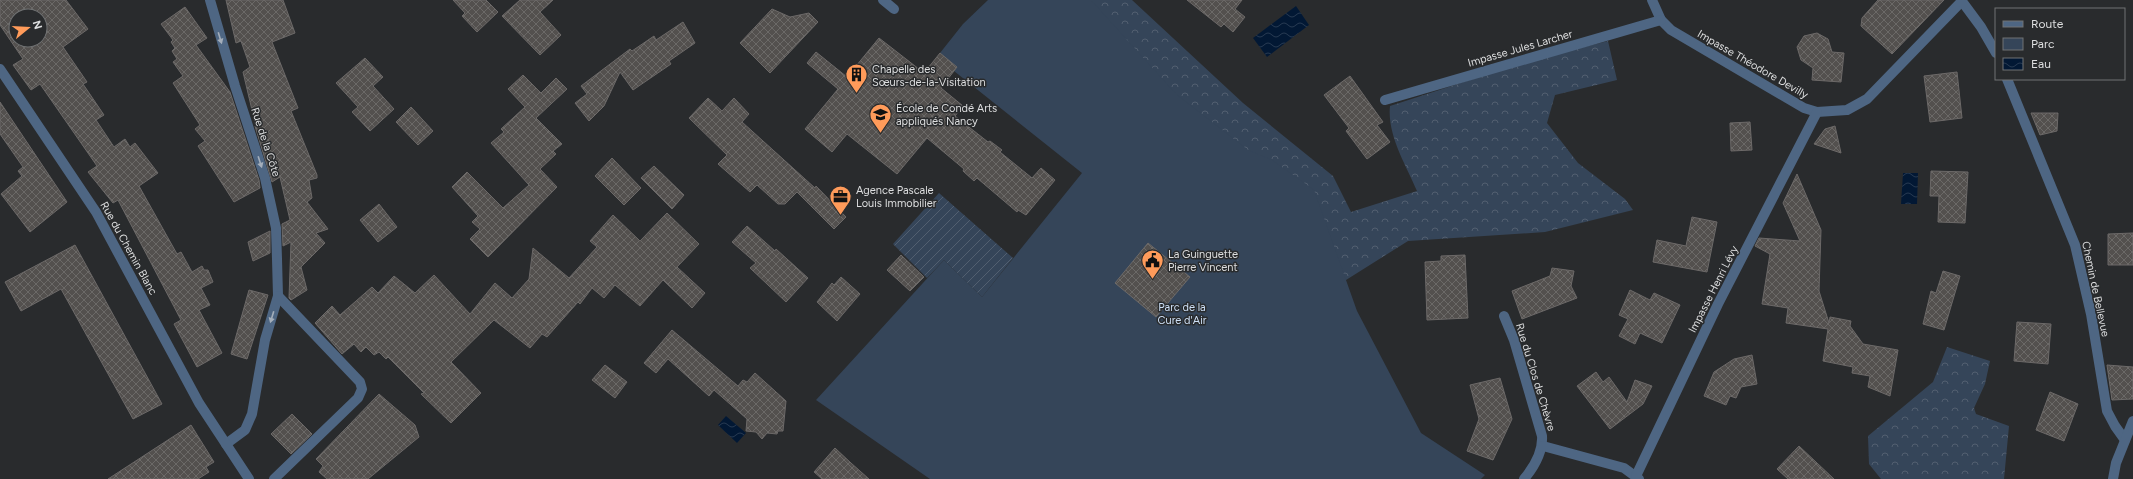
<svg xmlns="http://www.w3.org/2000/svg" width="2133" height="479" font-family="Figtree,sans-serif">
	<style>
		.forest { fill: url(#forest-crowns) }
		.park { fill: #354559 }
		.garden { fill: url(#garden-furrows) }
		.water { fill: url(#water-waves) }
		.building { fill: url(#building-cross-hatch); stroke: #6c6968; fill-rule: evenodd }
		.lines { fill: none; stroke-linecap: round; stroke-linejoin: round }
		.minor { stroke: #4e6683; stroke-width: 10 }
		.tertiary { stroke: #4e6683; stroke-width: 10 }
		.oneway { fill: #a4aeba }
		.labels { text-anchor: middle; stroke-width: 3; stroke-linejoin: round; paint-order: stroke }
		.street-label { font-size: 11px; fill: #dddedf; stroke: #292b2d }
		.poi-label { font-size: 11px; fill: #dddedf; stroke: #292b2d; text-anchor: start }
		.park-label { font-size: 11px; fill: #cddff6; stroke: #292b2d }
	</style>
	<defs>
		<pattern id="forest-crowns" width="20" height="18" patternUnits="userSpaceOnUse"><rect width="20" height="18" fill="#354559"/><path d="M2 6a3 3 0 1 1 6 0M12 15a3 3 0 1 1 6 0" fill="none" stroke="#525f70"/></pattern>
		<pattern id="garden-furrows" width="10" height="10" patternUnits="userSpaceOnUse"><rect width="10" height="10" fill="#354559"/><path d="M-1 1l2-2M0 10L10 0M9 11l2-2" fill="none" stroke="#525f70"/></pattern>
		<pattern id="water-waves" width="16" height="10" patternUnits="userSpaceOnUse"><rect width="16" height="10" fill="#021834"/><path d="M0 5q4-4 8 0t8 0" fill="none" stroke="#263951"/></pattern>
		<pattern id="building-cross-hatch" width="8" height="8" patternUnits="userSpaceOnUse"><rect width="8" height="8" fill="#53504e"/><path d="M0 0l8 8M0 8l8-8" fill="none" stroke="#6b6967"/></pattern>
	</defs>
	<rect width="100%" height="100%" fill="#292b2d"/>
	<g class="forest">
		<path d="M1023 0H1132L1243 103 1333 176 1351 212 1417 191C1406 165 1387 135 1390 106L1528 61 1608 41 1617 80 1555 95 1547 123 1578 163 1625 199 1633 210 1545 232 1408 241 1346 280 1159 329Z"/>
		<polygon points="1947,347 1990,361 1985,384 1974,408 1976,414 2009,426 2004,479 1881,479 1869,464 1868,436 1933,382"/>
	</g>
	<polygon class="park" points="988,0 1091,0 1176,94 1248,150 1272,160 1314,190 1357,311 1421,433 1485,475 1481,479 930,479 816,400 944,260 982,297 1082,173 954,71 957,67 940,53 963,24"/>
	<polygon class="garden" points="939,193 1013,258 982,297 944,260 927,278 893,244"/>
	<g class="water">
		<polygon points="1296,6 1309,25 1267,57 1253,38"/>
		<polygon points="1903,173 1918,173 1917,204 1901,204"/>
		<polygon points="726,416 746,433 737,443 718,425"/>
	</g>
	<g class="building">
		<path d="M0 0H66L88 29 63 47 87 82 83 84 104 115 96 120 114 147 125 139 130 147 135 143 158 173 139 186 177 254 181 252 192 272 202 266 204 270H208L213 282 201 288 210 305 199 310 222 353 197 367 174 324 181 320 118 200 113 203 88 172 97 166 40 84 31 90 13 65 23 59 0 25ZM16 16H40V40H16Z"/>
		<polygon points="226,0 283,0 295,33 272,42 298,108 291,111 317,175 317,178 309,180 312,198 307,202 328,229 316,233 325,243 301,267 307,290 291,300 289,298 291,242 283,246 282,224 290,220 280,177 272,182 255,126 256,127 243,72 250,67 241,41 236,43"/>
		<polygon points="453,0 486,0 498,12 477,32 462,16 465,13"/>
		<polygon points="520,0 553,0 540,12 561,35 540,55 502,16"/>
		<polygon points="1187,0 1242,0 1235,9 1245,17 1233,32 1224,24 1221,27"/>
		<polygon points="1878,0 1944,0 1892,54 1861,26 1862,18"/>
		<polygon points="185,7 207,38 196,45 230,92 259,180 260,188 234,202 198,146 205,141 195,129 200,125 173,83 183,76 173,62 177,59 172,51 175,48 171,42 173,40 161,24"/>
		<polygon points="772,9 790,17 809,13 818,22 770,73 740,43"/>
		<polygon points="683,22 695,43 669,61 671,64 633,90 620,72 604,106 589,121 575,103 587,94 581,86 630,49 632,51 654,36 656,40"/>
		<polygon points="1817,33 1828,39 1832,52 1844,53 1841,82 1812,80 1813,68 1801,60 1797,47 1804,36"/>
		<polygon points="879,38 924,73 940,53 957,67 941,88 963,106 955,116 988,142 990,141 1002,150 1000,152 1032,178 1041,168 1055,180 1026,215 1018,210 1017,212 977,178 974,181 963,171 964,169 927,138 897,174 847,134 832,152 805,129 838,89 807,63 816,52 847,77"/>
		<polygon points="365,58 383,77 373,86 394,109 370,131 352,112 358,107 336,83"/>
		<polygon points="1957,72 1962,118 1930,122 1924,76"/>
		<polygon points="523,75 541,93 556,78 567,89 536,118 562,144 553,151 556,154 540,169 557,187 488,257 470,239 480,229 472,222 478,216 452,187 467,172 503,208 529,185 491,143 504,132 501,129 525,107 508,89"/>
		<polygon points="1350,76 1383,122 1377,125 1390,142 1367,159 1346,131 1349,128 1324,95"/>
		<polygon points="708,98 722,111 734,98 749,114 742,122 815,188 816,186 846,217 834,229 797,192 785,204 778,204 757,185 750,192 718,164 727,155 689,118"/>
		<polygon points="0,102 67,202 30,232 1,194 22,176 18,171 23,167 0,134"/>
		<polygon points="411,107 433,131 418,145 396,122"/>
		<polygon points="2031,113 2058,113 2057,131 2040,135"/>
		<polygon points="1750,122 1752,150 1731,151 1730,123"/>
		<polygon points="1835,126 1841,153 1814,144 1825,129"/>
		<polygon points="612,158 641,188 624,205 595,176"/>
		<polygon points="654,166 684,195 672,209 641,178"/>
		<polygon points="1931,171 1968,172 1965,223 1938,222 1939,196 1930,196"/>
		<polygon points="1797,174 1821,230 1819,291 1829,323 1830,317 1851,321 1850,326 1863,344 1898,350 1890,396 1868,387 1870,376 1852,373 1853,367 1823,361 1828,329 1786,323 1788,308 1762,304 1770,254 1755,246 1759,238 1800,241 1783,203"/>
		<polygon points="379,204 397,227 378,242 360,220"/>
		<polygon points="667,213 699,244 677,267 705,293 692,308 663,280 640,306 615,285 604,298 592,288 580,304 578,302 547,337 542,334 530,348 494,320 451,362 481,393 451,423 421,394 424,393 388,357 386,359 379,352 374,355 366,347 361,352 354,344 342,354 315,323 332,306 340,315 372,287 378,293 394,276 415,293 434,275 470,314 495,283 512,298 529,279 533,248 569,278 597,247 590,241 613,215 640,241"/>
		<polygon points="1692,217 1717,222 1707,272 1653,262 1657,240 1686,246"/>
		<polygon points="747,226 775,251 776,249 808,278 786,302 750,268 756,263 732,242"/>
		<polygon points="270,231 270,253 253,261 248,242"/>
		<polygon points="2133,233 2133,265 2108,265 2108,234"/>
		<polygon points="1148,243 1190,277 1156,317 1115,283"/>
		<polygon points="75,245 162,404 133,419 61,289 21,311 5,282"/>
		<polygon points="901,255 924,277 910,291 887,270"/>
		<polygon points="1465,255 1468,318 1427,320 1425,262 1441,261 1441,256"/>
		<polygon points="1552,268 1574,271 1571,286 1577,298 1522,319 1512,291 1550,276"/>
		<polygon points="1943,271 1960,276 1944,330 1923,324 1931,291 1936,293"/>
		<polygon points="841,277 860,294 837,321 817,302 832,283 834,285"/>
		<polygon points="249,290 268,295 247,359 231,354"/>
		<polygon points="1630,290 1650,300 1654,293 1680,305 1662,343 1640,333 1635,344 1619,336 1628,319 1619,315"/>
		<polygon points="2017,322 2051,324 2048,364 2014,361"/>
		<polygon points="672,330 738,386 743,380 747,382 755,373 786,401 783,431 778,431 777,434 767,433 762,439 756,432 746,431 747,419 714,390 709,396 668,359 656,373 644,363"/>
		<polygon points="1752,355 1757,384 1741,387 1736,398 1730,396 1726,405 1704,396 1714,372 1734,359"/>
		<polygon points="605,365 627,382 615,398 592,380"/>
		<polygon points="2107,365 2133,367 2133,399 2112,400"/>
		<polygon points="1596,372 1603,382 1609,377 1627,402 1635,380 1652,386 1643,404 1610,429 1577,386"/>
		<polygon points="1500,378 1512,419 1493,460 1467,451 1479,419 1470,385"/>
		<polygon points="2050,392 2078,404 2064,441 2036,430"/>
		<polygon points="379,394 415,425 419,437 368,479 327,479 319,472 323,466 316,459"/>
		<polygon points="292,414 312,434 291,454 271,434"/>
		<polygon points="191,425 214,462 206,467 209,472 198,479 108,479"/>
		<polygon points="1799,446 1834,479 1788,479 1777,469"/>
		<polygon points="835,448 851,463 869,479 822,479 814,472"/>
	</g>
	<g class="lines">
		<g class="minor">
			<polyline points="210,0 235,86 265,178 276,228 277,259 278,296 265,340 252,414 245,430 226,444"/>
			<polyline points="883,0 894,9"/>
			<polyline points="1652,0 1661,20 1671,30 1804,108 1817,112 1847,110 1867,99 1962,1"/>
			<polyline points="1961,0 1981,27 1996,53"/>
			<polyline points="2007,79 2075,245 2091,314 2107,411 2115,426 2125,440"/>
			<polyline points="1385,100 1661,20"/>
			<path d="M1504 316 1514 340 1542 436C1543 452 1534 467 1524 479"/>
			<polyline points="1543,446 1624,468 1639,479"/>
			<polyline points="1636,476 1718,304 1817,112"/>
			<polyline points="274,479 358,398 362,389 360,382 278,296"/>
			<polyline points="2113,479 2116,463 2133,421"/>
		</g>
		<polyline class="tertiary" points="0,69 96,212 199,403 249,479"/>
	</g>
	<defs><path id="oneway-solid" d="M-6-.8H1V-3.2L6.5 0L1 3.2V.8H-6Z"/></defs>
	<g class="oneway">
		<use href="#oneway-solid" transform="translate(220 38) rotate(73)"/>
		<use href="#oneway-solid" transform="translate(260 162) rotate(72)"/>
		<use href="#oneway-solid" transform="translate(272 317) rotate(107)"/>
	</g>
	<defs>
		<symbol id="building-pin" viewBox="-11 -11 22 30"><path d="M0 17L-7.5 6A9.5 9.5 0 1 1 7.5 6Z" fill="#ff9b5a" stroke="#292b2d"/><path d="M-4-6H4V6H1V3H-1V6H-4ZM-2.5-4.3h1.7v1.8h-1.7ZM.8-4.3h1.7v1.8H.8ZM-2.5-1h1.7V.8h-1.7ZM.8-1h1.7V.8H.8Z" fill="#111"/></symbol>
		<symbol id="university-pin" viewBox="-11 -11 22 30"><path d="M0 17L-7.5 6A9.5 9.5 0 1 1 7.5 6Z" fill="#ff9b5a" stroke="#292b2d"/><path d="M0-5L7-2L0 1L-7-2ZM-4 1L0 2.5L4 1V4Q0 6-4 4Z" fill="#111"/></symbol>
		<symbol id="office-pin" viewBox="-11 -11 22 30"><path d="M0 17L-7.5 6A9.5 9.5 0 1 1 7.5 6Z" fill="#ff9b5a" stroke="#292b2d"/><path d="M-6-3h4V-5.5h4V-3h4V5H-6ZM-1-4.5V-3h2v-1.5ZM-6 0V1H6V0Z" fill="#111"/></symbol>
		<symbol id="civic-pin" viewBox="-11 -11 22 30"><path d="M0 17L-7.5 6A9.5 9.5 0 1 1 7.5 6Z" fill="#ff9b5a" stroke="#292b2d"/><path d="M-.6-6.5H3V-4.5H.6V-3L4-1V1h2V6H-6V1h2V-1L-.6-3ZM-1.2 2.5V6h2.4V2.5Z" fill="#111"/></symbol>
	</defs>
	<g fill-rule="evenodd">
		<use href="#building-pin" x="844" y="62" width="25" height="34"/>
		<use href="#university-pin" x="868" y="102" width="25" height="34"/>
		<use href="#office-pin" x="828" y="184" width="25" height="34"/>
		<use href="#civic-pin" x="1140" y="248" width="25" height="34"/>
	</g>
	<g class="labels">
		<g class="street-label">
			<text transform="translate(1520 48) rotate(-16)" y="4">Impasse Jules Larcher</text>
			<text transform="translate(1753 64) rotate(30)" y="4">Impasse Théodore Devilly</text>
			<text transform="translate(266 142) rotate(72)" y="4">Rue de la Côte</text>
			<text transform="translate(129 248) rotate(61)" y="4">Rue du Chemin Blanc</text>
			<text transform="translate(1713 289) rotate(-63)" y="4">Impasse Henri Lévy</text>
			<text transform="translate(2096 289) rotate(78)" y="4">Chemin de Bellevue</text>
			<text transform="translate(1536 377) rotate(73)" y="4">Rue du Clos de Chèvre</text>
		</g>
		<g class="poi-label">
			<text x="872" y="73">Chapelle des<tspan x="872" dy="13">Sœurs-de-la-Visitation</tspan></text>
			<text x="896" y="112">École de Condé Arts<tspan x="896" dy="13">appliqués Nancy</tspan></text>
			<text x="856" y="194">Agence Pascale<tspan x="856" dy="13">Louis Immobilier</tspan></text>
			<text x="1168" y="258">La Guinguette<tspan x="1168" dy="13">Pierre Vincent</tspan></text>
		</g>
		<g class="park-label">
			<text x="1182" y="311">Parc de la<tspan x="1182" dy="13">Cure d'Air</tspan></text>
		</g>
	</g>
	<rect x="1995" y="8" width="130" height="72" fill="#292b2d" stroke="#717374"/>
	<rect x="2003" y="21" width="20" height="6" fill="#4e6683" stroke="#717374"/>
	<text x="2031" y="28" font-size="12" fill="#dddedf">Route</text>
	<rect x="2003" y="38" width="20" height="12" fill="#354559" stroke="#717374"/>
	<text x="2031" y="48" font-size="12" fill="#dddedf">Parc</text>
	<rect x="2003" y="58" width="20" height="12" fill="url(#water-waves)" stroke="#717374"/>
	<text x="2031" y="68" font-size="12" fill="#dddedf">Eau</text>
	<g transform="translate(28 28) rotate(72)"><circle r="19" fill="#292b2d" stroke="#717374"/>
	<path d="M0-3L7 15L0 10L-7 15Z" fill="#ff9b5a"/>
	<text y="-6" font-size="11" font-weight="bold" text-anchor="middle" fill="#dddedf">N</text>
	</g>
</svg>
